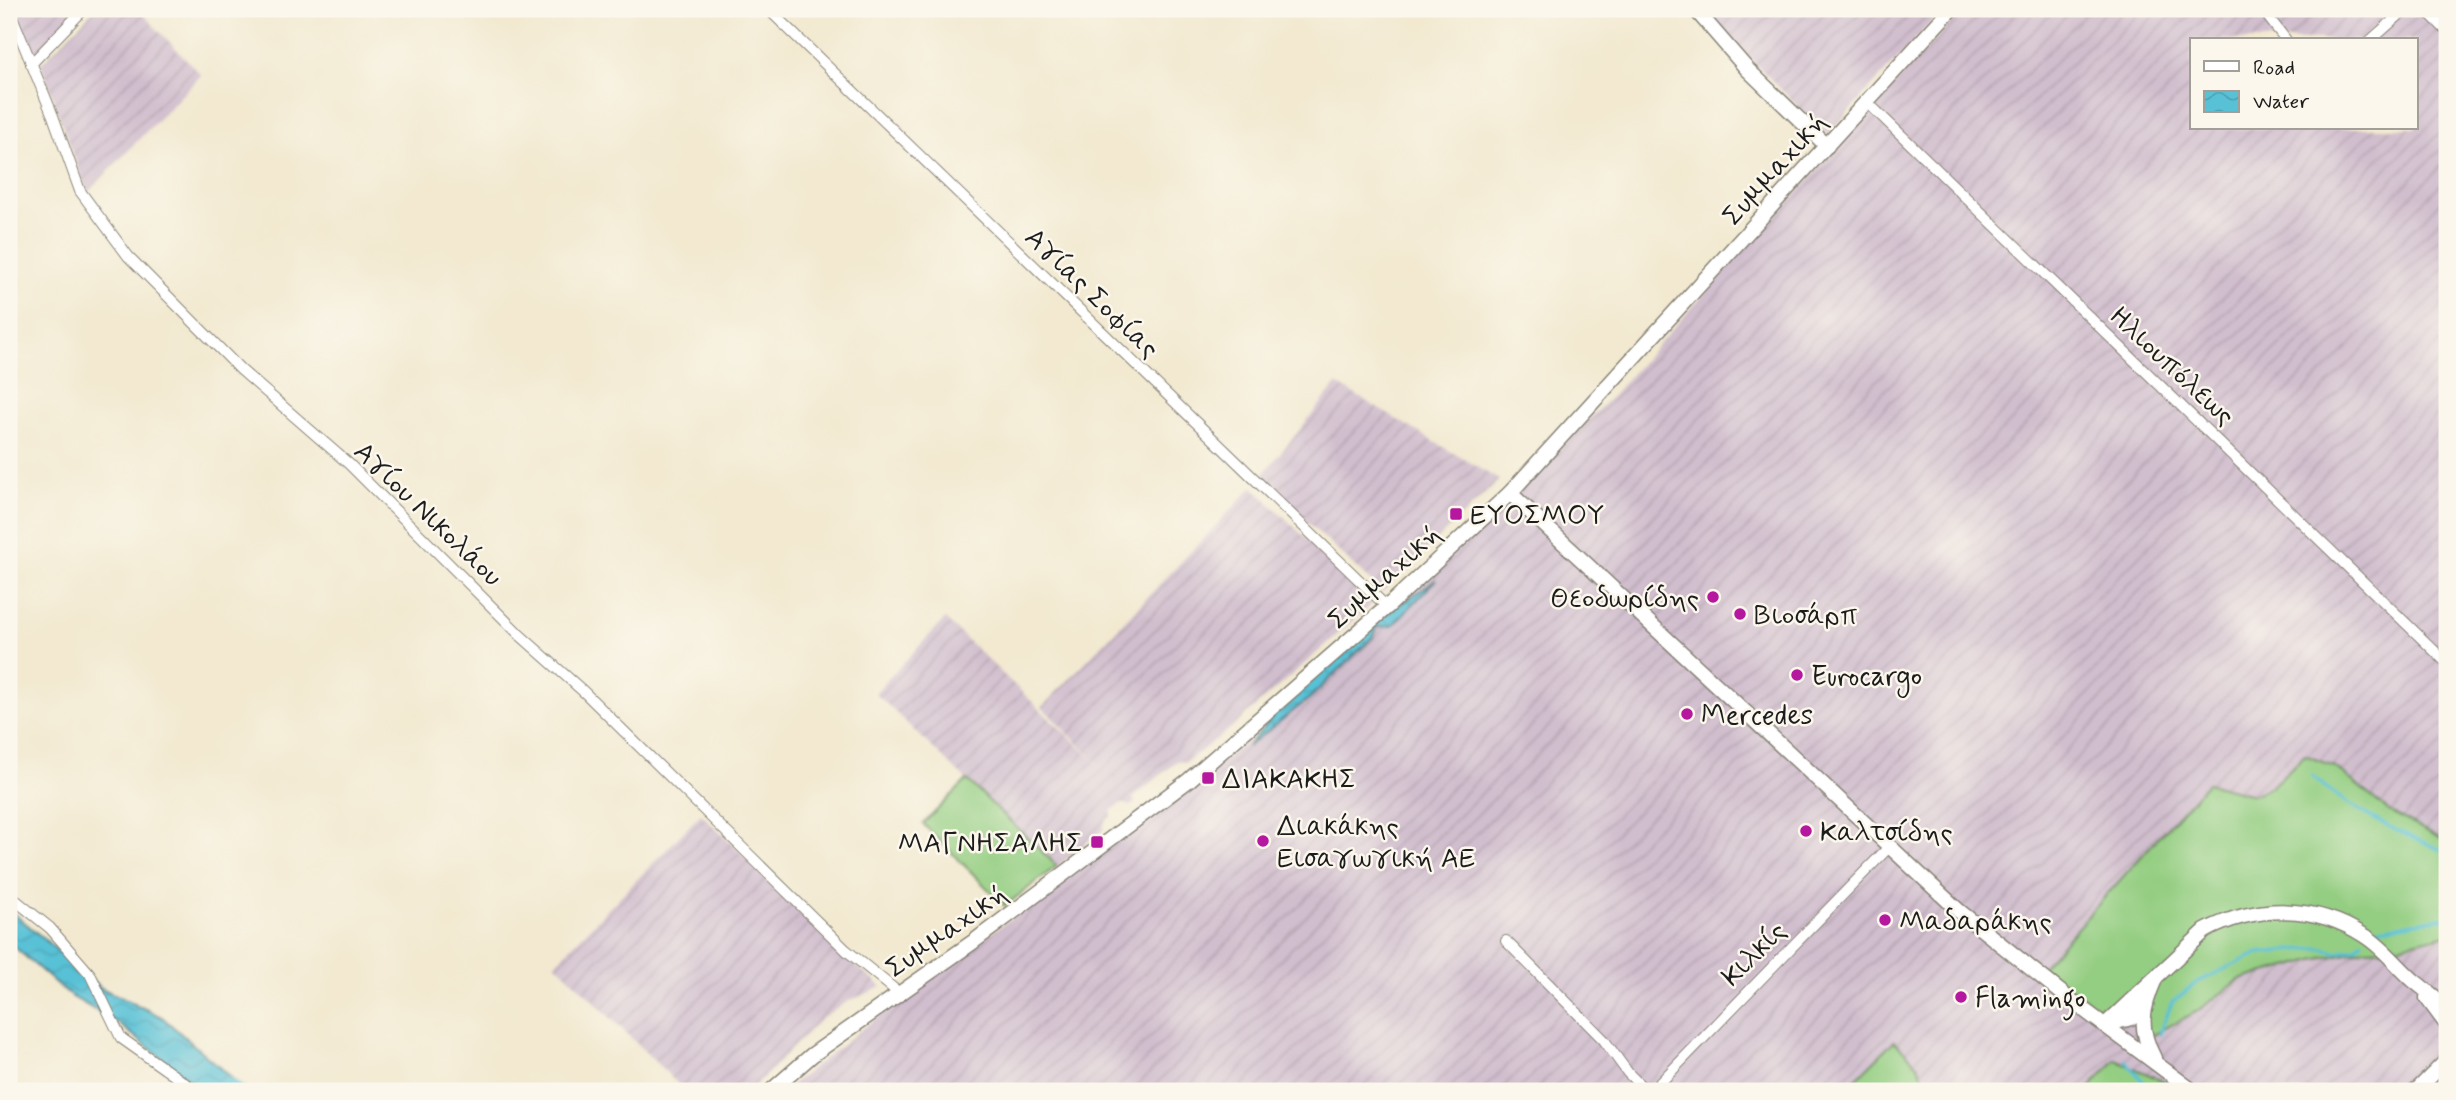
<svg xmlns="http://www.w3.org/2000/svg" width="2456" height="1100" font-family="Mynerve,sans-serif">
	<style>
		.industrial { fill: url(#industrial-furrows); fill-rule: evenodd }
		.grass { fill: #94ce82; stroke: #58754f; stroke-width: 2 }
		.water { fill: url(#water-waves); stroke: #3a6e79; stroke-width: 2 }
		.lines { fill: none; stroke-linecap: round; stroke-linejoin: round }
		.stream { stroke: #59c1d6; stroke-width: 3.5 }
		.street-casing { stroke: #878276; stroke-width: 12 }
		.secondary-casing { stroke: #878276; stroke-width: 17 }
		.street { stroke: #fff; stroke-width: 10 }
		.secondary { stroke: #fff; stroke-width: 14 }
		.poi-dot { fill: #b5179e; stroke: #fbf7ec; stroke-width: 2.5 }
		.labels { text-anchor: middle; stroke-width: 5; stroke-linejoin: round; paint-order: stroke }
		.street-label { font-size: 28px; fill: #1c1c1c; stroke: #fbf7ec }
		.poi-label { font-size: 28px; fill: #1c1c1c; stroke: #fbf7ec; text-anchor: start }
	</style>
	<defs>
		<pattern id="industrial-furrows" width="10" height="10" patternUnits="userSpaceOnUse" patternTransform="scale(1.75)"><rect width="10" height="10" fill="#d0bdcd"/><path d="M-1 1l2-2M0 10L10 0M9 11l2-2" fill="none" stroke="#b2a2af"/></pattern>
		<pattern id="water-waves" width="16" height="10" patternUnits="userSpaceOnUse" patternTransform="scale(1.75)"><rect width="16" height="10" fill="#59c1d6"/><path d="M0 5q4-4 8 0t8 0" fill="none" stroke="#4da5b7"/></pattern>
	</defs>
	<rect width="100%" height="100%" fill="#fbf7ec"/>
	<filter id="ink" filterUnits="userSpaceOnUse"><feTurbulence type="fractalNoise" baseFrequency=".0143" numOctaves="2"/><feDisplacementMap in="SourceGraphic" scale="14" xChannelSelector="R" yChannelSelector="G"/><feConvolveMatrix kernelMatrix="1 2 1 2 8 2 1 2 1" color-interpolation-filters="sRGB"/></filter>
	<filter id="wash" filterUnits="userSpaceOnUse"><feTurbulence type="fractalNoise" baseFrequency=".00686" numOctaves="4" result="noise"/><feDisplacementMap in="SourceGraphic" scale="28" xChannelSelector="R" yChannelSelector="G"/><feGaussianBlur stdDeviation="1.57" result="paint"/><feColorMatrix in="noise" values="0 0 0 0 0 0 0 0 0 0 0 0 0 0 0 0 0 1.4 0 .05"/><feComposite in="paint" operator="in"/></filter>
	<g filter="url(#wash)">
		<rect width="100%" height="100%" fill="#f2e9d0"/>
		<g class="industrial">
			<polygon points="16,9 81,9 34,57"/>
			<polygon points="95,9 138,9 201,75 87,193 41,64"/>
			<polygon points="1700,9 1943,9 1827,135"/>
			<path d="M1963 9H2447V1091H783L910 992 1173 801 1266 727 1506 501 1608 400ZM2192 40H2416V128H2192Z"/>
			<polygon points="1337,384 1499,480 1382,592 1260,478"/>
			<polygon points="1253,487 1373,603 1237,723 1186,762 1177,761 1133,798 1135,802 1130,806 1121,803 1111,811 1112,816 1105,821 1103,830 1057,866 875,693 945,619 1105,771 1042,707"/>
			<polygon points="701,814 850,961 882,987 848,1001 822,1018 750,1091 685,1091 555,963"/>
		</g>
		<g class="grass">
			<polygon points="2305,755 2335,767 2389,811 2447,842 2447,934 2391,948 2366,949 2314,960 2239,980 2196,1012 2149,1037 2122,1005 2096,1007 2042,967 2207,783 2253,795 2272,786"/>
			<polygon points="967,780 1057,866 1005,906 923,824"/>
			<polygon points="1894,1041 1918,1065 1929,1091 1864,1091 1855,1080"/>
			<polygon points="2115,1060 2181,1088 2185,1091 2087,1091"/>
		</g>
		<g class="water">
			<polygon points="1436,580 1392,626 1378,627 1373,637 1311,697 1247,747 1308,675 1373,623"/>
			<polygon points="9,909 101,988 162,1017 246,1091 203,1091 119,1024 69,995 9,942"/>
		</g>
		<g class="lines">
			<g class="stream">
				<path d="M2312 776C2353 812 2397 832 2447 852"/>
				<polyline points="2374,929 2447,917"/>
				<polyline points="2160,1034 2172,1002 2199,981 2259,953 2319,948 2336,952 2356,948 2362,941"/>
				<polyline points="2126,1061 2151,1091"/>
				<polyline points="232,1081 247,1091"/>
			</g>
		</g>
	</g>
	<g filter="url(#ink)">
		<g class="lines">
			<defs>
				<g id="street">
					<polyline points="9,9 53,116 80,191 128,256 241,370 349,464 521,636 584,692 846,950 899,993"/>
					<polyline points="768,9 1387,607"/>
					<polyline points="2262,9 2286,40"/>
					<polyline points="2425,9 2447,31"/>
					<polyline points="2371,40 2406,9"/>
					<polyline points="31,64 84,9"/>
					<polyline points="1867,102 2447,663"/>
					<polyline points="9,895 50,928 90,974 121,1038 196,1091"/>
					<polyline points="1506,941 1604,1040 1628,1073 1646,1091"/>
					<polyline points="1652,1091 1888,848"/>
				</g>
				<g id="secondary">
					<polyline points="1695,9 1747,69 1827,146"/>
					<polyline points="1510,493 1959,911 2068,998 2193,1091"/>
					<polyline points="2427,998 2447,1025"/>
					<path d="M2105 1025 2205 931C2256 904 2316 904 2365 936 2383 947 2397 966 2413 980 2424 989 2436 998 2447 1007"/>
					<polyline points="2105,1025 2131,1018 2144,1003"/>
					<path d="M2154 1058C2138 1028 2142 1009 2155 979"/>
					<polyline points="771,1091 812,1055 973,942 1189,780 1387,607 1510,493 1951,9"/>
					<polyline points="2416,1091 2447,1060"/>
				</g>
			</defs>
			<use href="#street" class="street-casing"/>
			<use href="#secondary" class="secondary-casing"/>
			<use href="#street" class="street"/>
			<use href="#secondary" class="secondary"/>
		</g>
	</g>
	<g class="poi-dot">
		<rect x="1449" y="507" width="14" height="14" rx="3.5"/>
		<circle cx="1713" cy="597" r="7"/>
		<circle cx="1740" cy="614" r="7"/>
		<circle cx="1797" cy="675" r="7"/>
		<circle cx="1687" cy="714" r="7"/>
		<rect x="1201" y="771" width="14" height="14" rx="3.5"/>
		<circle cx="1806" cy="831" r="7"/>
		<circle cx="1263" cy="841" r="7"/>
		<rect x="1090" y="835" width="14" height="14" rx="3.5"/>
		<circle cx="1885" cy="920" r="7"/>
		<circle cx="1961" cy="997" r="7"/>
	</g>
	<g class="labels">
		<g class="street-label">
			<text transform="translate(1774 168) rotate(-48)" y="10">Συμμαχική</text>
			<text transform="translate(1093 292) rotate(44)" y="10">Αγίας Σοφίας</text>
			<text transform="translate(2173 365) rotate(43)" y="10">Ηλιουπόλεως</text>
			<text transform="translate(429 513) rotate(44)" y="10">Αγίου Νικολάου</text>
			<text transform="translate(1384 576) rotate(-42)" y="10">Συμμαχική</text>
			<text transform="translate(946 930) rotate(-35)" y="10">Συμμαχική</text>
			<text transform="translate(1753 953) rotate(-45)" y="10">Κιλκίς</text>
		</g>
		<g class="poi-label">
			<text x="1470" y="524">ΕΥΟΣΜΟΥ</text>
			<text x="1699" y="607" text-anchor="end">Θεοδωρίδης</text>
			<text x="1754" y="624">Βιοσάρπ</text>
			<text x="1811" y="685">Eurocargo</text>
			<text x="1701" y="724">Mercedes</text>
			<text x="1222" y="788">ΔΙΑΚΑΚΗΣ</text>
			<text x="1277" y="835">Διακάκης<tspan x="1277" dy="32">Εισαγωγική ΑΕ</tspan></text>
			<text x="1820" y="841">Καλτσίδης</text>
			<text x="1083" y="852" text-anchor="end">ΜΑΓΝΗΣΑΛΗΣ</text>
			<text x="1899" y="930">Μαδαράκης</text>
			<text x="1975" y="1007">Flamingo</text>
		</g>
	</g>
	<rect width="2456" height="1100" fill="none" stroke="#fbf7ec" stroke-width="35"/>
	<rect x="2190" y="38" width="228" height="91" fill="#fbf7ec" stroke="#a29f99" stroke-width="2"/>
	<rect x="2204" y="61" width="35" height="10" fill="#ffffff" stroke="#a29f99" stroke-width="2"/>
	<text x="2253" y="74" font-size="21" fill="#1c1c1c">Road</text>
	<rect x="2204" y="91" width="35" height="21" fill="url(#water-waves)" stroke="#a29f99" stroke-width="2"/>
	<text x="2253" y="108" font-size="21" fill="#1c1c1c">Water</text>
</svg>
